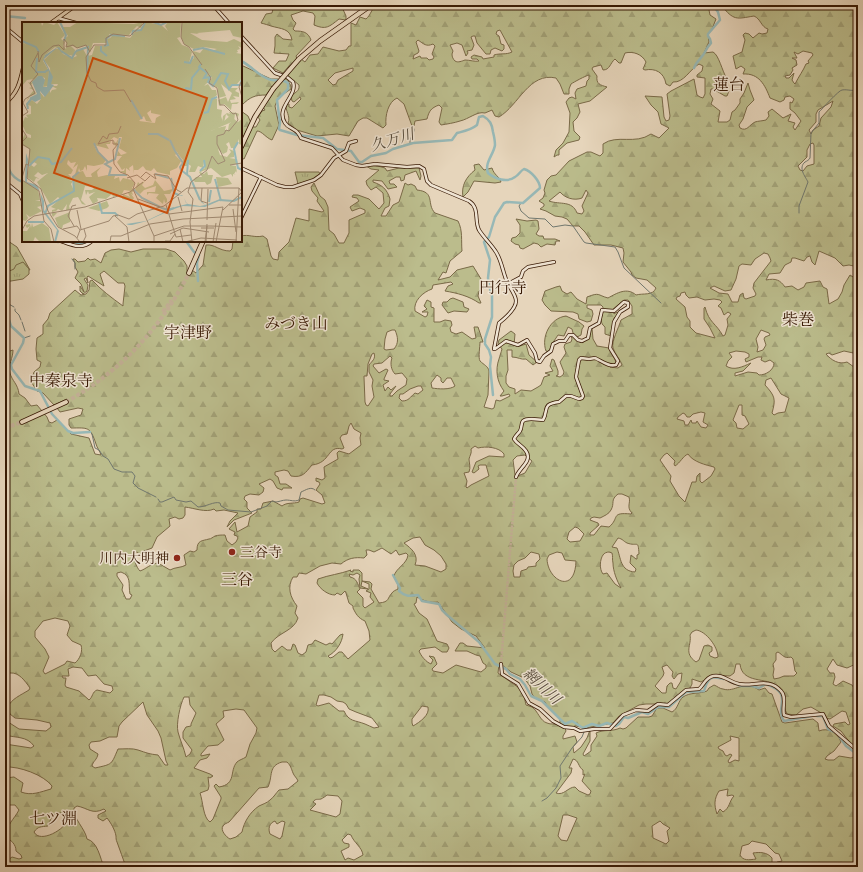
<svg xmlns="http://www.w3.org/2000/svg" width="863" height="872" font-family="'Old Standard TT','Noto Serif JP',serif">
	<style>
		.forest { fill: url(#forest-firs); stroke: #7a6a48; fill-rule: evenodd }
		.park { fill: url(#park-tufts); stroke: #7a6a48 }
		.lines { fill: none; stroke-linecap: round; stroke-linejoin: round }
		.stream { stroke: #71786f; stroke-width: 1 }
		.river { stroke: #97b8b6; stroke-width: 2.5 }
		.secondary-tunnel { stroke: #c3af96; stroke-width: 2.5; stroke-dasharray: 2.5 1; stroke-linecap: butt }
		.highway-tunnel { stroke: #c3af96; stroke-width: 4; stroke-dasharray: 4 2; stroke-linecap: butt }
		.secondary-casing { stroke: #381904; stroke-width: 4 }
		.primary-casing { stroke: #381904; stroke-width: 4.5 }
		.highway-casing { stroke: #381904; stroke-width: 5.5 }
		.secondary { stroke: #efe4d3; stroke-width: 2.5 }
		.primary { stroke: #e6d5bb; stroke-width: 3 }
		.highway { stroke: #e6d5bb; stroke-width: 4 }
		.highway-bridge-casing { stroke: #381904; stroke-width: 5.5; stroke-linecap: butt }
		.highway-bridge { stroke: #e6d5bb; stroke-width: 4 }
		.poi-dot { fill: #8f2418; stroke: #efe4d3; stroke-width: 1.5 }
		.labels { text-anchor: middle; stroke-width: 3; stroke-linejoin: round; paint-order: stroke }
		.poi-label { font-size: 14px; fill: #381904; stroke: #efe4d3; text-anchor: start }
		.water-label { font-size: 15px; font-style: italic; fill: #544939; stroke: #efe4d3 }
		.quarter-label { font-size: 16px; fill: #381904; stroke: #efe4d3 }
		.inset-river { fill: none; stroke: #97b8b6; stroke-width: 2 }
		.inset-road { fill: none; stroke: #a08a72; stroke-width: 1 }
		.view { fill: #ce4f0b; fill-opacity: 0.15; stroke: #ce4f0b; stroke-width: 2 }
		.inset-edge { fill: none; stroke: #381904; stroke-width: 2 }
	</style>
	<defs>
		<pattern id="forest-firs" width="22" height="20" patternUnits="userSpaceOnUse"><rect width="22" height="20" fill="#bbbc8c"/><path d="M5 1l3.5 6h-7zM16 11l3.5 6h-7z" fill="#a2a177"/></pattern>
		<pattern id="park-tufts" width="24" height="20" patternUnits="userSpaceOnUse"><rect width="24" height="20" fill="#bbbc8c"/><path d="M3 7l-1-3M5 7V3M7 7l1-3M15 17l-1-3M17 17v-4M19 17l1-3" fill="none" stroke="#a2a177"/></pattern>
	</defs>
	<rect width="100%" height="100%" fill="#e6d5bb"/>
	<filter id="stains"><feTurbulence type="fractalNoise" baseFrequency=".005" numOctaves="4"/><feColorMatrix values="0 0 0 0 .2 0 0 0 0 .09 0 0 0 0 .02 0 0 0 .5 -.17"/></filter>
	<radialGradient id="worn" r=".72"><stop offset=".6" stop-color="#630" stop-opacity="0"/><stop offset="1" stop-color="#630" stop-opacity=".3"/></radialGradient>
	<g class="forest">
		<path d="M274 5 295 6V5H341L346 16V20L339 19C329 27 326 30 314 25L315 16 313 13 303 11 291 15 293 20 296 23 293 29 295 31C303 31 308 32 311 40L296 56 297 59 288 67 283 73 273 68 279 61H286L289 54 274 53 275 46V37L277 34 283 39 292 40C290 28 281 29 271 26 268 25 265 24 261 23L266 14 272 13Z"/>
		<path d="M377 5H406L407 7 408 5H551V6C556 10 562 10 566 5H708L710 15 716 19 712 29 708 33 709 42 704 53 713 52C719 55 722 71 727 79L725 85 729 91 727 96H725L713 89H711L710 94 713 99 711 104 720 111 718 122H727L730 120 732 112 735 110 740 103V99L744 93 748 83 750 90 754 100 747 107 743 119 739 125 740 128C747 132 749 125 755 122 758 121 762 121 766 120L769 116 768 112 772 109 783 118 791 114 788 121 795 123 793 127 795 130 801 121 795 113 790 109V102L792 103 794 99 790 96 785 97 784 100 780 102 770 98C765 85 759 73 743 74L745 69 741 66 736 69 733 56 742 52 745 40 743 35 745 33 749 34 753 38 759 33 762 34 767 33 768 29C761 27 761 19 754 16 736 19 734 21 721 5H858V267L849 265 843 266 835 258 819 251 815 265 812 262 810 256 807 257 804 261 795 258H792L791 262 785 265 780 273 769 274 766 280C776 278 780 280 785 287L792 286 798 290 804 287 806 283 820 281 823 287 827 289 829 304 838 299 842 292 844 285 850 275 858 280V354L844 351 832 355 829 353 826 354C831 360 839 365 847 362L858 370V404L856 403 855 406 858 410V510L855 514 858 518V663L847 668 837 665 833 659 827 669 830 673H834L835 677 833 684 836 686 843 681 852 685 855 690H858V747L851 744 841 731 833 726 834 724 845 722 848 725 850 724 846 712 842 711 830 719 826 718 823 714 811 707 803 709 796 715 787 714C782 706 786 692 778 686 766 677 742 684 740 664H736L734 673 730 676 713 675 701 682 692 679V684L690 688 683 691 669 703 665 704H646L639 705 619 716 613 723 585 728 576 726 565 728 566 731 563 736V739L575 736 577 742 573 747 574 753 581 747 587 738 590 730V741L583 754 584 756 591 751V745L597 736 596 733C604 729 612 732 620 728L623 729 626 728 638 717H649L652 716 657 708H663L672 712C678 709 678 701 683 697 690 692 700 694 707 691L709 688 714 685C717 686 720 689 723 689 735 693 744 679 759 690L765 688 769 693 772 694 782 722 785 723 813 719 818 723 819 731C828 727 838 733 841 742L834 751 827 756 825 759 828 760H834L839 756 851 758 858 755V867H776L777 862 782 861 779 854 775 853 766 844 752 841 749 844 742 846 740 855C743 861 749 860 756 859L753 853C760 852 767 852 772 858V865L773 867H209V865L207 864 203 867H165L162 866 161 867H126C123 859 120 850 117 842 116 840 116 838 116 836 115 830 111 823 107 818L103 821 98 818V815L106 811 104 809C92 815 88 808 77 806L74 808C73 819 85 828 87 839 98 842 100 858 104 867H5V862L12 857 19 859 22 858 21 855 16 851C16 844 11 840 5 837 6 826 14 819 19 810L15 805H5V778L14 777 23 783 21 792C32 796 40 792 51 789L52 786C44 775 19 766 5 767V744L31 748 34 746C27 736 16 738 5 735V720L19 729 46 731 51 727 50 723 37 720 15 718 10 714 8 707C11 699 21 695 29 690L30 688C25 681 19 672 10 673L5 667V640L9 634 8 631H5V355L10 351 13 350C13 358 8 365 10 373 12 381 18 384 19 394L25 398 31 406 37 405 47 417 49 422 52 423 57 420 71 434 89 438 95 454 101 455C100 451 97 448 96 444 90 426 88 428 71 428L69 425V419L81 415 83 409 78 408 60 412 57 408 68 402 67 399 54 405 43 393 37 391 32 383V378L34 372 40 367 41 362 37 360 36 349 37 338 43 334V325L48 319 50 313 75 290 81 295 86 294 89 290 90 281 92 280C101 290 112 298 123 306V304L125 286 124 283H118L104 271 100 274 104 286 88 276 87 277 88 283 86 278 84 279 88 285 87 291 83 294 80 291V286L84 292 81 284 75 278 78 272 75 267V263L73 259H75L78 262 85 261 88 258 90 260 95 259 101 263 105 253 111 250 119 249 131 252 143 249H166L175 252 184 261 187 266V273L192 270 196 273 203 265 206 245C215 244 219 251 230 251L232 249 233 241H241V236C249 234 254 238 263 236L267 239 271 256 273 259 278 260 279 252 289 242 296 218 309 221V209L322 212 324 211 317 201 318 198 312 191 311 187 314 183 320 196 325 200 328 207 329 230 334 234 339 243H344L349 233V220L365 213V210L360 208 352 211 350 207 359 201 357 198 352 197 353 195H358L369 199 379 209 384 203 383 193 376 187 371 190 367 185 366 181 379 170 371 169 366 166C373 165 379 166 385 168L387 171 399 168H419L421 176 420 180 416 171 405 175 404 180 401 181 400 177H396L389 181 390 184H394L397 187 388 189 382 181 373 180V182C382 185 387 189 390 199L389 206 385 208 381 216H386L393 205 399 202 405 183 408 185 411 184 415 186 417 190C436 192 426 204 435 213L458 221C463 231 461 240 462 251L450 261 446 273 443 272 438 280 450 277 457 270 473 266 481 279 484 288 479 291 478 296 481 303H479C469 296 457 293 445 291L448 286 453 284 451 282 433 285 432 289C423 292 413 301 415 311L425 317 427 316 428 312H422L427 309 424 306 427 300 431 302V307L434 308V322H440L445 320 451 321 452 325 450 328 451 332 456 334 462 332 472 339 476 338 474 327H478L483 342H480C480 346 478 358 480 361 484 365 488 366 489 371L488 395 484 407 492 409 494 408 496 400 500 401 510 396 509 394 502 396H500L504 391C497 382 495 370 499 359 500 355 501 353 502 349L498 344 499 340 511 331 515 334 514 345 520 346 526 344 529 355 537 362 533 365 526 359C521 360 518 357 512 357V350H507L508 370 506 376V383L509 387 515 389V394L521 390 531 391 538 387 541 385 544 377 550 375 545 373 553 371 550 366 552 359 554 360 558 371V375L556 376 560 377 563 375 564 372 560 362 566 353 564 347 565 344 571 342 572 339 571 336H573C587 352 585 335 592 328L593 339 597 346 609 348C610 353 614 357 616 362L613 366 610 367 618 368 622 365C620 359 615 354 613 348 611 342 619 327 621 320L632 314V306L628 300H624L613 309 614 314 617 312 619 313 614 318 611 336 605 334V327C598 322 603 315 603 307L601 305H587V308L592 310 593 314 591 321 587 322 579 319 578 314 573 312 551 311 545 305 542 300 545 291 556 287 560 286 562 291 567 294 571 292 577 299 586 304 587 297C600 292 597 295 608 298 617 293 627 287 636 295 643 293 653 296 656 288L647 280 636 278 632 275 631 272 623 262 624 253 623 248 611 245H594L585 232 579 226H573L567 219 562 217 555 216 546 211 540 209 544 206V204L539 201 543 198 545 193 544 190 547 180 551 176 556 175 569 161 587 152H591L600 156 603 153V144C617 134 635 145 651 134L659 138 669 128 661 124 658 112 651 105 645 96 662 97 664 117 666 121 669 120 670 116 667 94 671 91 694 79 697 95 700 97 703 98 705 94V78L697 77V75L702 71 703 66 699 64C690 69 684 83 673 82L670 86 666 84C664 72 655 68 645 70L643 69 646 62C642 54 633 51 625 53L621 63H619L615 59C610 63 610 70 603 70L601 65 593 67 592 69 597 76C596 84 600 85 607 87L590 101 578 104 580 112 577 118 573 122 574 131 580 137 579 140 567 143 559 150V155H557L554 157 556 150 563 143 569 132 570 113 566 102 569 98 572 97 576 99 575 93 577 89 586 86 587 81 589 79V75C585 76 574 82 571 84L569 89V94H564L560 84 556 78C529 72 519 105 499 117L495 116 492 110 485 113C477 111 469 119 460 121 454 123 447 124 441 125L439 122 442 108 439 105C431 108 429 111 427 119L415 121 414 126H412L404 104 397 98C388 102 385 116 386 125L383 128 367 118H363L358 121 349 136 337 134 317 136 297 130 288 123C291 116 285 111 286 104H289V107L292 108 301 99 300 97 294 102 292 101 291 97C294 92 300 92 299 85L286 74 301 59 305 62 310 55 318 54 323 47 339 51 346 50 349 46H351V23L356 25 360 17 366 19C371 15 371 9 377 5ZM500 30 512 52C506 55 500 53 494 55V57L483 59 482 57 474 55 471 57 472 59H477L479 61C475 62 470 60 465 60 462 61 458 63 455 61 453 59 452 57 452 54L453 51 450 45 457 43 462 45 466 56 468 53 467 51 472 50 474 45 471 37 473 36H475L477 43 486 54H490L491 50 495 48 502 51 504 49V45L501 44 499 36 496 34 497 31ZM418 40C424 44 426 47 433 44L435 46 432 54 434 57 433 59 429 60 427 58H421L420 56 413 59 414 55 418 53 419 51 416 42ZM803 51 812 53 813 55 808 61 809 63 806 64C803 71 799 76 795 84L794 83 792 80 794 73 789 78H786L785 76 790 75 793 70 792 68 797 65 796 60 792 58H797L794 52 798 54ZM353 68V71L338 80 336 84 333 85 328 80 335 73ZM833 101 831 107 821 118 819 126 813 130 811 134 809 130 816 122V114L818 110ZM813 143 814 145V164L807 166 803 171 800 170 798 166 807 157V150L810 144ZM586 190 588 193 582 206 584 211 582 214 577 213C572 200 560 205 549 201L560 192C565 198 574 201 582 198ZM764 253 768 254 770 258 771 261 754 283 753 288 756 294 755 296 746 299 744 298 743 293 740 295 738 302H732L728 294 719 293 710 288 714 286 725 291 731 290 736 279 739 266 742 264 751 265 755 259ZM685 292 686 295 689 298 697 297 705 300 714 299 720 300 722 302 718 306 721 308 724 315 728 312 731 314 727 319 728 325 725 335 723 336C716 323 709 323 705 307L704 308V319L710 328 715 338 696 333 690 327V321L687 317 685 307 676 299 677 297 680 296 681 293ZM392 330H395C398 337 399 343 394 349L386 350 384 349 385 339 387 332ZM761 330 769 333 770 335 765 337 764 339 766 345 763 350 757 352 758 347 756 339ZM736 351 745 352 749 354V357L745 359 746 362 758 357H762L761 360 765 362 770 360 774 363C774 370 766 375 759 375L757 373 748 372 735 376V373L743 371 751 363C742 367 734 371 726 366L728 361 732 357 729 353ZM374 353C376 359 372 361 369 365V372L373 380 372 386 374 397 368 406 366 405 365 402 364 377V376H367L368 364 372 354ZM390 356 392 358C390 363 391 370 395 374L402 373 407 379 406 385 397 391 392 396H390V394L396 386 391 390 388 387 385 391 383 385 389 381 384 380V379L388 370 386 369 379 373 373 366 374 364 382 363ZM437 375 441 378V381L443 383 447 378H451L455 386C450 390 438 389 432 388L431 383ZM771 378 781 394 789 398 785 412 778 413 774 415 772 413C776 399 775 396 765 385L766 380ZM418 386H421L423 390 418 394 415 393C410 397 409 401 402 401L399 398 400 394H403L410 389ZM739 405H742V415L745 416 749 424 743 429 737 428 736 423 733 420ZM701 412 705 413 703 422 708 425 706 428 701 427 697 421 696 423H692L691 420 688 425H685L684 421 677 419 678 417 683 413 685 414 687 417H690L693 414ZM351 423 354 429 361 433 360 438 361 445 349 454 339 451 337 453 338 459 324 467 325 478 322 480 316 478V481L319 482 320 484 316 490 322 495 325 503 322 504 303 498 300 499 299 502C293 504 287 502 282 506L273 501 263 503 261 509H257V512L250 517 248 526 237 532 235 522 229 529 235 532 234 535 237 536 238 538 236 542 232 545 227 541 225 535C222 535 218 535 215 536 213 537 211 539 209 539 202 541 197 540 197 550L194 552 190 551 184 555 186 565C181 568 175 567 170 570L158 563C150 564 146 569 140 571 136 567 133 558 135 552H137L141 555 144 551 152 548 157 537 170 526 169 519 175 517 179 519 183 518 185 515V507C194 508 206 513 214 509L216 511 224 510 238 513 230 521 227 527 234 520 252 513 247 508V502L244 499 245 496 250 494 259 495 263 492 264 488 259 484 270 479 273 481 277 488 282 490 283 488H292L286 484H280L278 477 275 475V472L284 470 288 471 291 476C303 478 305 473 312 465 331 463 327 445 342 449L344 448 340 438 342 435 347 434 349 426ZM475 446 478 448C486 446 499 447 504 454V457L489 456 476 462 472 472 474 473 479 469 478 466 480 465H486L489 476 471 485 467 488 466 487 467 481 464 473 469 472C471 467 469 463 469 459 470 455 472 453 471 449ZM667 453 675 461 674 464 675 466C680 463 683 456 688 454 693 462 706 465 714 467L715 469 711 476 702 483 700 481V473L697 476 696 482H692L685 502 679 496 670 481 671 476 660 460 664 455ZM525 455 532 461 525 473 520 475 517 477 515 475 513 460 517 456ZM618 494H622L629 497C631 503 626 507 632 513L631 514C610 512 620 518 609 527L601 526 594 535H590V533L599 525 598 523 590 520 591 518 594 517 600 518C604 516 609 514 611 510 615 503 610 500 618 494ZM575 527 578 528 584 534 580 541 570 542 567 539 569 532ZM420 537 425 545 434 550 441 556 446 564V569L441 572 425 566 415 565C419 555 412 549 404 543L413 538ZM618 538C623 539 623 541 627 543 638 547 638 539 639 554L637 555V559H636L631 555 630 563 636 569 635 572C620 571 621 558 617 548L612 547ZM382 548 391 554 396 550 399 555 406 553 408 555C407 564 396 568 394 576L398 585V589C396 590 393 591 392 593 387 598 390 602 379 603L371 589 372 584 370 582 362 581V573L359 570H353V572L350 571 351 570C340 574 329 575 318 579L317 583C320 589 328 595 335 595L337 593 341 595 345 591 346 593 349 603 353 606V608C356 614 358 618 365 621L369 631 370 640 348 659 342 652H339L333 657 330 658 328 656C336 652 342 643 343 634L340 635 332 644 330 643 326 645 315 640 312 644 308 645 306 652 302 655 298 653 295 645 293 644 291 650H287L282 646 275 652 272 649 271 643C279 632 294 631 298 618L295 613 297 606C290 597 287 587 293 577H297L299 573 306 574 320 566 332 563 341 564C348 558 355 557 364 558L367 555 366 550H369L374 552ZM531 552 539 554 540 559 536 563V566L528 567 527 569 521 571 520 577H514L513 571 514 565 518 561 525 558ZM557 552 562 553 565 560 576 561C575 595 548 581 547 559L549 555ZM609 552 612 553C613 556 612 559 613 563 613 571 617 581 621 588L615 584 607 573 603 574C599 569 600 559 603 555 604 553 607 552 609 552ZM121 572C132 576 128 584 130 594L132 595 130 599H126L122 590 123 585 117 576V573ZM357 573 360 575 359 579 360 588 368 589 361 586 362 581 369 584V589L366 591 371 593 370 597 374 602 365 608 363 606V598L357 592 360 589C358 585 357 578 350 577L349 574 353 575ZM417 597C424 601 430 603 438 602L452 622 461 629 476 636 485 648 467 646 463 643H460L455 651H467L476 655 480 656 483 663 486 665V668L481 672 456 665 443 673 433 671 432 669 437 664 434 657 429 656 433 660 431 664C426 662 421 656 419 651L421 649 435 647 442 652H447L449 648 447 644 437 641 427 619 419 613 414 604 416 603ZM55 618 68 621 70 626 67 635 72 641 81 645C83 651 80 659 75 663L67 661 65 664 45 674 43 671 49 657 45 649 35 637V631L43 621ZM696 630C706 631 718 647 718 657L715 658 710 656 709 653 712 651V647L708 645 704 646 699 660 696 662C683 653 692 645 690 635L692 632ZM778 652C783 655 784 659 791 657L793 659 795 671 797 673 794 676H784L779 678 774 679 773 675 774 669 773 664 776 660V653ZM499 664 502 665 511 672 524 678 530 686 532 694 535 698 545 702 547 706 560 718V725C555 723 551 725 547 723 540 721 538 711 532 707 530 706 528 706 526 705L524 696 519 688 498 673ZM667 665 673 672 672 676 674 679 678 674 682 673 681 681 676 689 673 688 672 683H670L667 686 666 693H662L655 686 663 676 664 673 662 667ZM73 667 82 668 88 676 96 675 104 684 112 686 113 690 110 693 97 690C92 692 93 697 89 700L79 691 66 687 65 685 66 678H63L62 676H69L68 669ZM319 695H324L331 697 337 701 343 702 346 704 349 709 356 712 372 718 379 727 374 728C371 727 368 725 365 724 355 720 349 722 344 711H339L329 703 318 706 316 705ZM184 697H189L190 705 196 713 191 724V726L186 727 183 732V738L192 750 190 754 186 757C184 748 180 740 178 732 176 724 180 705 184 697ZM143 702 147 715 158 731 161 738 166 761 168 765H165L158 755C149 754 147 753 138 750 133 748 124 749 118 749 111 765 113 764 95 768L92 766C93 761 97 760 98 754L90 749 89 745 91 742 100 741 109 737H117L119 726 122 722ZM422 706 428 707C430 715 420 722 413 726L412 723V719ZM236 709 244 710 257 728 256 733 250 744 246 757C243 759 239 760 237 762 229 771 237 784 219 787L216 784 214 786 221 797V799L213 819 210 822C203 818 203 801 200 793L208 790 209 786 208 777 210 778 213 776 210 774 194 768 200 760 207 758 210 754 201 756V754L208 746 218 745 224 740 216 724 224 717 223 711ZM730 736 739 738V761L735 760 729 763 728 761 732 755 730 754 727 756 725 755 723 751 719 749 718 747 731 740ZM573 759C579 760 578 767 583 770V775L585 774 582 781 591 791 590 794 588 795 579 791 575 787C568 787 564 796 556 793L571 773 572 768H569ZM282 762H287C291 766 291 768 293 773 294 776 297 778 298 781L288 789 279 790C276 793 274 797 270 800 267 803 263 804 259 806 250 812 244 822 242 832L236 837 230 839C226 837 220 830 223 826 224 824 227 823 229 822L259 788 268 787C273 776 268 766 282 762ZM728 789 727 796 732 795 734 796C729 801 730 808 723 812L720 809 717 814C714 805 714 799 719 791ZM327 795 338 796 342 801 340 814 336 817 310 810 316 804 313 802C316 798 317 800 321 799 323 798 326 796 327 795ZM57 813H61L68 819C66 829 40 844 34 832 38 826 41 827 48 826L52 816ZM563 815H568L577 818 567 841 561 840 558 836ZM275 821 277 824 282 821 285 822 282 836 280 839 270 834C268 829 269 823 275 821ZM660 821 663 824 670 828 667 831 669 841 666 844 653 838 652 826ZM348 834 351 835C354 843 362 847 363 855L354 860 348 858 345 860 341 851 349 847V844L344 843 342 840Z"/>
		<path d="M241 65 271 79H278L266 95C255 95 250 97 242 105L241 111 248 116 251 123 241 141Z"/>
		<path d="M282 79H287L291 86V89L279 97 277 101 275 106 279 125 272 140C266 138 262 131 257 131L244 159 241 158V150L251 127H256L260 120 258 117 262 111 265 110 263 107Z"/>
		<path d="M479 164 484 170 492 168C494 175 499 176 501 182L495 183 474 181 468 192 463 197C461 186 466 177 475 170L474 165Z"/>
		<polygon points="516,219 527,221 536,220 538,221 539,229 536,234 539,236 543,236 544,239 555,239 560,241 556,241 555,245 547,244 541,247 538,244 534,243 523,249 520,248 519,245 515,244 511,241 512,238 516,237 520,233 520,225"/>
		<polygon points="5,239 17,247 30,270 26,269 5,279 5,255 7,254 5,251"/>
		<polygon points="453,298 463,302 464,307 469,309 467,312 454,311 448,313 442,305 443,302 447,302 450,299"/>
		<path d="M566 316 579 322 584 326 582 329 581 335 577 337 573 333 572 329 568 327 564 336 558 335 552 344 549 352 546 351C541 337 550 318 566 316Z"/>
	</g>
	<g class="park">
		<polygon points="295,172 319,172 320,174 311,180 298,184"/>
		<polygon points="23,262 29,269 29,274 23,279 5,282 5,273 14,269 16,265"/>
	</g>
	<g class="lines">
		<g class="stream">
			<path d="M410 144C409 137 415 133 414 129"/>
			<polyline points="521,203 519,206 521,211 529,218 545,219 553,227 565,225 573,226 584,242 586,243 615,247 618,252 624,268 661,303"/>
			<path d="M799 213V206L808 182C805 176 798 168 805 162 807 161 809 160 810 158L811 133 819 123V112C822 109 839 90 842 90 848 89 852 92 858 89"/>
			<polyline points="72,259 75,263 75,269"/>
			<polyline points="5,301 6,302"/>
			<polyline points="7,303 14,307"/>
			<polyline points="15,309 15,311 19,315 21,320"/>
			<polyline points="22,322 25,331"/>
			<polyline points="24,338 30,336"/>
			<polyline points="90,432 92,434 95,448 99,450 103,456 108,459 114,469 122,472 132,472 135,476 133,483 138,488 156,497"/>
			<path d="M158 499 160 502H162L174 497 176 500 186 502 191 501 198 507C206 507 214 501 220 503L221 506 228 510 251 512 267 506 272 501 276 502C278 502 283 500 286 500 291 500 294 502 299 500L301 492C306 490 311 486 315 490"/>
			<polyline points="542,801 547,798 556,788 561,778 560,766 572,748 582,737 584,732"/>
		</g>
		<g class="river">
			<polyline points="5,16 25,18"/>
			<path d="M241 61C252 66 260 78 272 80 278 81 282 79 288 83V89L277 100 280 123 279 129 280 130 297 135 323 138 337 149 351 151 359 162H362L371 156 386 153 393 149 413 143 452 140 457 133C465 131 471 130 477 125L479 117 483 116C490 120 492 124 493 132 494 136 495 140 495 145 494 154 484 163 488 173 495 179 507 183 515 177 519 175 520 171 524 169 531 171 540 181 540 188L523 203 507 202 504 203 495 217 489 237 484 242 490 260 488 278 489 285 492 296V317L485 339V344L489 350 491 357 490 366 493 395"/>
			<path d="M694 68C697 60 702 58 705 52 707 48 708 46 711 43L710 39 708 36V34L720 20 718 12 713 5"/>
			<path d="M5 149C6 163 8 177 23 182"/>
			<polyline points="55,241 58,242"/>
			<path d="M72 241C77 244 85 245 90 241"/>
			<polyline points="186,241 194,252 199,255 197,263 198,281"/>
			<polyline points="5,315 8,317 11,326 24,338 23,343 11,365 12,369 25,386 40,391 52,414 68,431 73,433 90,432"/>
			<path d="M393 575 400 588 399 591C406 597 409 596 418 595L422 601 439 604 442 610 447 615 479 642 495 664 506 669 510 674 520 679 525 685 531 696 542 701 565 724 572 721 583 728 592 724 599 726 607 723 616 726 619 724 624 717 628 718 642 712 648 714 658 707H669L686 692 704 691C708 678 710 675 724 679"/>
			<path d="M729 681 741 686H752L759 688 766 684C795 694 774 707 784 721L812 716"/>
			<polyline points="817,716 823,716 828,729 837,733 846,746 858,755"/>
		</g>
		<polyline class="secondary-tunnel" points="501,664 516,477"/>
		<g class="highway-tunnel">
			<polyline points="163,312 172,300"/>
			<path d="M66 402C121 371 160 329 189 273"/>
			<polyline points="5,428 22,422"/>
		</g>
		<defs>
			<g id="secondary">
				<polyline points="213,5 229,23"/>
				<polyline points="58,18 76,23"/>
				<polyline points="5,27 23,42"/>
				<path d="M241 36 275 73 287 77 293 82C298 96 275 107 285 123 288 128 294 128 298 133 299 134 300 136 301 138L332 148 343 160 356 165 362 166 375 164 407 167 419 166 424 169 427 181 431 185 469 201C480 208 474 220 479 230 484 238 491 244 496 252 502 261 503 274 508 284 511 289 516 296 516 301 516 309 504 319 499 323L494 349H495L506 341 518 345 527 340 535 353 537 361 540 362 544 356 551 351 553 344 559 341H565L569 335H573L578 340 582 341 588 338 590 328 599 323 602 310 614 311 624 302 628 303V307L620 312 614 322 610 348 618 361 616 365C608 367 602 361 595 358L589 359 581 358 579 360 576 377 583 396 582 398 579 399 571 396H566L559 402C541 404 549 410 543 420 538 420 528 417 523 421 521 423 522 428 520 431 518 434 516 435 514 439 517 444 523 446 526 451 533 461 519 468 516 477"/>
				<polyline points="241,168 277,185 285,187 293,187 314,180 321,175 334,158 346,151 349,143 356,141"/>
				<polyline points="5,187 9,185 20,194 23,201"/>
				<polyline points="241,218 261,177"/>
				<path d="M61 241C72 245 82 250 92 241"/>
				<polyline points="508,284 521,277 523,271 528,267 554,262"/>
				<polyline points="8,626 8,627"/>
				<path d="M501 664 502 674 518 684 529 703 540 709 553 721 564 727 574 728 580 731 594 729H610L623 715 636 710 648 711 658 704 668 705 686 690 699 689C704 685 705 678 713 676 723 674 729 682 739 684 753 687 769 677 781 691 787 697 782 707 784 715L791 717 823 714 829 726 858 751"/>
			</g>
			<g id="primary">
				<polyline points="51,23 76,5"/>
				<path d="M5 103C17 94 20 83 23 69"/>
			</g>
			<g id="highway">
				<polyline points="299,59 320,41 371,5"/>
				<polyline points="241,147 255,117 273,89"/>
				<polyline points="189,273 203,241"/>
				<polyline points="22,422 66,402"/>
			</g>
		</defs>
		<use href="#secondary" class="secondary-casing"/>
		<use href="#primary" class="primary-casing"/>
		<use href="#highway" class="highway-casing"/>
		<use href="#secondary" class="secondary"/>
		<use href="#primary" class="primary"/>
		<use href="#highway" class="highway"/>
		<defs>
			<polyline id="highway-bridge" points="273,89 299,59"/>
		</defs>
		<use href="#highway-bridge" class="highway-bridge-casing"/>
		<use href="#highway-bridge" class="highway-bridge"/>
	</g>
	<g class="poi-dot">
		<circle cx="232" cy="552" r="4"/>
		<circle cx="177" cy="558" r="4"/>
	</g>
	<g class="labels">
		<g class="poi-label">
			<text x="240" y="557">三谷寺</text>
			<text x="169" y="563" text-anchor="end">川内大明神</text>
		</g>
		<g class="water-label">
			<text transform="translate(392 140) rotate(-17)" y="5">久万川</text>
			<text transform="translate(542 686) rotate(43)" y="5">網川川</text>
		</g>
		<g class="quarter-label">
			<text x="729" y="90">蓮台</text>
			<text x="503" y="293">円行寺</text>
			<text x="798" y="325">柴巻</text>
			<text x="296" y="329">みづき山</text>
			<text x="188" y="338">宇津野</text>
			<text x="61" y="386">中秦泉寺</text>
			<text x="237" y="585">三谷</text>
			<text x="53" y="824">七ツ淵</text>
		</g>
	</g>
	<g transform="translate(22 22)">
		<rect width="220" height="220" fill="#e6d5bb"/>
		<path d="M198 91 201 100 210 92H213L212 99 189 109 188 97Z" fill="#bbbc8c"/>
		<path d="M0 0H19L20 4 22 0 32 3 35 0 43 13 39 17 43 20 41 24 44 27 45 21 42 17 46 14 40 5H48L56 0 112 2 121 0 119 6 115 4 110 9 107 13 87 12 88 15 84 16V21H71L68 30 64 23 55 26 48 23 53 28 52 34 43 32 38 27 41 32 50 36 55 34 53 32 55 29 61 27 65 34 70 33 73 24H86L85 17 88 16 91 13 108 16 113 10H110L118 9 124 0 139 3 146 9 143 4 146 0H159L158 15 155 16 160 23 166 25 170 30 167 41 172 36 171 29 178 31 182 26 189 29 195 27 182 25 172 27 163 23 159 15 160 0H219L220 16 211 14 208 8 175 11 177 12 168 11 180 18 205 20 212 17 220 21V26L216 24 218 27 215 28 216 30 214 31 220 32V56L215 62H210L208 66H216L213 69 217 71V75L211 74 214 77 208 78 209 81 217 80 215 82H210L209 88 202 82 197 84 196 78 204 75 206 80 210 71 199 62 204 74 196 76V66L187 61 190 56 186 51 189 57 182 64 186 62 190 68H194L195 73 191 76 195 77V87L200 88 199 95 194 97 197 101 190 106 194 101 189 102 194 101 189 99V109L200 103 198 100 199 97 200 102 201 94 205 91 208 92 207 90 215 91 217 92 216 95 213 92 207 95 204 92 202 101 195 106 204 104 203 108H206L207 102 212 97 216 100 220 97V123L217 122V117L213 126H209L207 120 204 122 206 125 205 130 201 132 196 127 198 133 205 135 209 130 207 127 212 129V135L207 136 214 137 215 142 208 143 214 144 215 151 214 149 212 152 214 153 211 152V155L209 152 200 155 189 146 178 150 182 152 185 149 186 153H191L189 161 185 163 183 160H173L171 158 174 155H180L177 150 183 146V143L182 139 181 146 176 144 173 150H167L169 144 165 141V144H160L161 138 153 128 156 131 153 133 159 139 155 146 148 149V153L135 150 132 146 129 149 124 148 121 144 116 148H112V152L111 143 107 146 108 149 104 146V152L98 149H102L103 146 100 148 95 140 100 134H95L96 129 99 133 105 131 97 126 100 115H97L95 123 93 124 91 118 94 121 96 117 92 115 85 121 89 119 88 122H84L87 127 72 123 75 130 84 138 81 142 72 144 65 143V149L63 144 61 148 58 149 57 146 56 150 61 149 64 155H70L69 152 79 145 75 150 76 155 85 153 93 154 92 157 97 155 98 160 101 156 110 158 113 161 110 166 113 169 110 170 111 173 109 172 112 176 110 179 100 177 101 172 108 175 106 171 109 169 102 168 100 172 91 175 90 172 84 177 75 176 76 179 71 182 67 175 73 170 67 172 66 169 64 173 63 168H70L73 165 63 164 59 178 64 183 60 182 56 175 51 176 47 184 48 188H44L45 182 40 189 36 187 34 189 30 190 35 191 31 195 30 193V188L34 187 29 185 38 177 36 175 28 182 15 160 26 151 20 153 16 150 12 154 18 157 14 156 12 160 5 155 7 145 9 143 12 145 15 142 12 140 7 142V127L0 123V119L3 111 4 115 9 116V113L4 111 0 102 3 95 6 96 4 93 9 92V84L6 83 7 86 5 83 8 79 10 78 15 82 19 77 17 69 22 75 28 68V71L30 68 35 67 30 64H35L36 62H29L28 46 22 38 33 27H38L33 25 23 33 21 39 27 49 26 64 21 65 23 56 16 54 9 63 14 72 6 75 7 76 5 79 6 75 12 68 7 66 10 65 6 60 9 61 12 57 5 58 0 64V20L4 23 0 19ZM129 88V91L139 93 134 96 133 101 117 99 122 94 124 99 130 100 125 91ZM46 138 49 141 54 140 51 146 56 142 52 156V169L49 162 51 159 47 158 51 157 46 152H49L51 148 45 142ZM194 155 206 156 210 162 196 165ZM0 158 16 168 18 178H13L18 179 19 184 15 185 20 189 8 195 4 192 6 196 4 199 0 198ZM133 158 142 169 151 167 148 172H142L145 177V180L143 181 142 177 141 182 134 176 137 172 127 171 125 173V170H133L134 164 122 168 118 172 113 168 116 160 118 162 123 159 120 163 123 166 131 163ZM85 179 87 184 85 186 77 189 66 186ZM48 190V200L41 203 40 207 36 204 33 196ZM10 201 11 205 20 201 27 206 29 219 18 220 13 215 11 220H0L1 209H5L8 204 5 206 3 203 8 202 9 206Z" fill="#bbbc8c" fill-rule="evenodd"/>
		<path d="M37 25 41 31 35 26 22 37 31 55 29 62 32 63 23 75 18 69 19 77 13 80 7 76 15 72 10 60 16 54H20L23 58 21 65H25L27 49 24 50 22 49 26 47 21 38 23 33 34 26ZM4 131 6 137 5 160 15 163 22 179V188L37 209 34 220H32L35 208 21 190 18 169 3 160ZM156 173H160L161 174 162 176 164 181 166 182 178 184 183 183 179 180 177 176 183 183 198 177 211 178 220 174V176L212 180 197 179 183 185 161 184 152 187 138 193 125 199 110 203H107L104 202 124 199 153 185 165 182 161 174Z" fill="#97b8b6"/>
		<path class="inset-river" d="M38 0 44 13 42 19M131 0 139 3 145 0M110 13 111 9 119 8 123 1M0 19 14 25 17 30M79 24V29L85 34M82 24 86 23 84 17 89 13 103 14M171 28 181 26 203 32M39 29 50 36 54 29M54 29 66 25 65 51M15 36 14 50H24M162 40 168 41 171 34M179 42 177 45 185 51 182 56 188 55 186 60 191 64 199 51 206 52 203 59 207 67 210 63H218L220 57M163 66 169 67 170 56 178 46M109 78 120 97M6 87 5 82 10 76M182 91 186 90 190 77 195 75M126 112H136L147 118M98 116 93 137 83 142 89 146 87 153H105M148 118 153 129M72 121 76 130 86 140M153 129 161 141 158 145 159 148 168 155 178 178M214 137 212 127 216 120M214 137 216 146 220 148M7 144 16 135 27 137 30 142 39 140 50 126M178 149 183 144 182 138M133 152 147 156M165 153 166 138M149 156 152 171 157 173M193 157 199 179M111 167 120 176 140 186 146 188 152 186M77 180 80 191H93L96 194M187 180 189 168M23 192 26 184 52 169 51 155 57 150M6 200H22"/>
		<path class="inset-road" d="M160 0 159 15 162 22 167 25 180 43M16 29 17 40 20 33 31 24 37 23 42 28V17L45 21 44 25 51 23 55 26 64 23 68 30M219 60 217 65 220 75M109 80 102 68 82 69 75 65 74 61 69 59 65 51 64 35 72 23H84V16L91 12 108 14 123 0M0 94 6 90 1 81 3 77 13 71 8 61 16 52 9 44 16 31M99 104 96 111 87 112 85 117 81 114 76 122 91 118V122H96L91 128 92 142 98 150 106 153 113 161 111 167 132 214V220M0 107 5 115 0 120M0 122 8 127 5 156 19 167 26 189 36 205 53 214 58 220M208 143 220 141M119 155 124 150 134 157 132 152 146 154 155 168 159 170M0 156 4 142 6 143M105 156 115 153 123 159 128 154M0 158 17 169 22 199 29 207 32 220M180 166 179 179 185 181M156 175 160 189M116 177 138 185M144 183 154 215 169 213M207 183H220M211 187 214 210M55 188 59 207M201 188 220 170 217 166M147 192 201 185M93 194 105 205 107 220M185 198 186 167M52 204 46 194 50 184 54 183M189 204 220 205M179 206H192M41 207 55 204 58 208M158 207 161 220M0 208 5 199 12 194 63 185 108 170 121 160M148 212 161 206 187 210M132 214 162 204H185M55 216 58 208 87 199 91 194 96 193 107 197 115 192 142 184 165 166H217M143 219H148L153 212M61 220 64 214 62 207M88 220 89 214H99L128 202 161 197 220 194M163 220 179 216 215 218M170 220 168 200 171 177 166 170 169 160 185 148 190 134 196 142 203 139 195 122V114L202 112 204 108 207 109 216 98 214 91 211 92 202 83H198L195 66 187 61 189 56 183 47M183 220 185 204H189M184 220 185 202M191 220 194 201M194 220 201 185M214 220 217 166"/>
		<path class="view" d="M71 36 185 76 145 191 32 151Z"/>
		<rect width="220" height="220" class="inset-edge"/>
	</g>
	<rect width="863" height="872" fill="none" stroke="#e6d5bb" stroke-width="20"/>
	<rect x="6" y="6" width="851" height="860" fill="none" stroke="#381904" stroke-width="2"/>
	<rect x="10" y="10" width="843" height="852" fill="none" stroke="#381904"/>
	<rect width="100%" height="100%" filter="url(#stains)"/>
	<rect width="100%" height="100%" fill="url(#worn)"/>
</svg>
